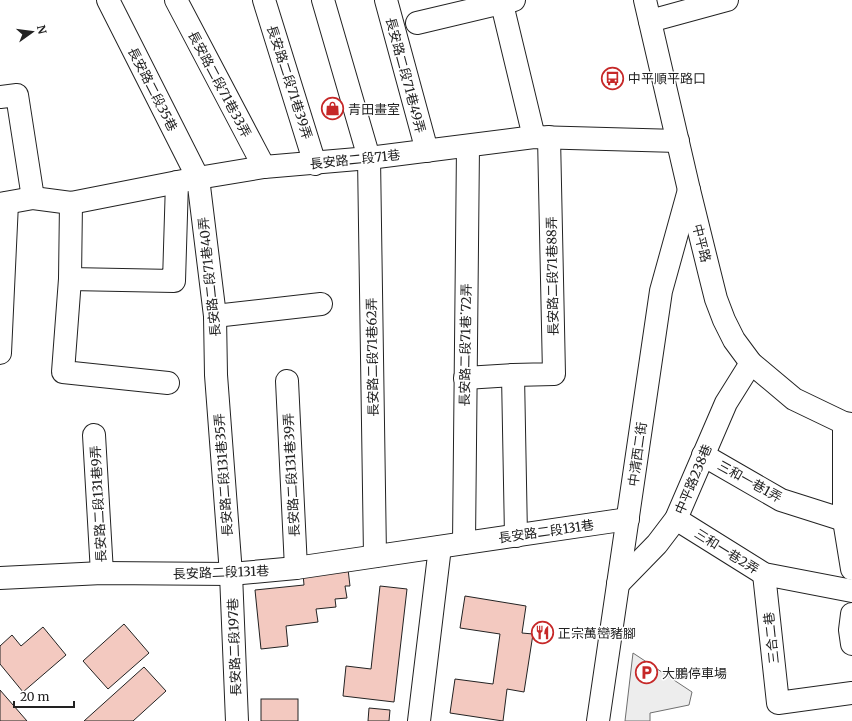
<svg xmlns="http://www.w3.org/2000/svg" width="852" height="721" font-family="Merriweather,'Noto Sans TC',serif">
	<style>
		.parking { fill: #ededed; stroke: #6f6f6f }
		.building { fill: #f3c9c0; stroke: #222 }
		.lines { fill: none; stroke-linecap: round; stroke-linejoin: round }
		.minor-casing { stroke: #222; stroke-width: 24 }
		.minor { stroke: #fff; stroke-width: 22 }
		.labels { text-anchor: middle; stroke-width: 3; stroke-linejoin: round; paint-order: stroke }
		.street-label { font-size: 13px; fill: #222; stroke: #fff }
		.poi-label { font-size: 13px; fill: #222; stroke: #fff; text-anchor: start }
	</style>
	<rect width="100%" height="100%" fill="#fff"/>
	<polygon class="parking" points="633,653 692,692 689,705 650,713 650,721 625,721"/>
	<g class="building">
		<polygon points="348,569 350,586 345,586 347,598 335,599 336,607 316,609 318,622 286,626 288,646 261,649 255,590 304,585 303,574"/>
		<polygon points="380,586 407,589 394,702 343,696 346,666 371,669"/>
		<polygon points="465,596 526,606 522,633 533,634 524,692 507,689 503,721 450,713 455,679 493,684 500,634 460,628"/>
		<polygon points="124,624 149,653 108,689 83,661"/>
		<polygon points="43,627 66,655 23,692 0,664 0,646 12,635 21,646"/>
		<polygon points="144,667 166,691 133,721 84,721"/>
		<polygon points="0,690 27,721 0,721"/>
		<rect x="261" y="699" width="37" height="22"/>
		<polygon points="369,708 390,710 389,721 368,721"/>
	</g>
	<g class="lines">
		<defs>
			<g id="minor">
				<polyline points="108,0 198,178 215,316 216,375 231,574 237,721"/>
				<polyline points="176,0 264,167"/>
				<polyline points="264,0 315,164"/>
				<polyline points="323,0 369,158 375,556"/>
				<polyline points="386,0 427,151"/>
				<polyline points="501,0 534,137"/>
				<polyline points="645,0 689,190 710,275 716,299 724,320 734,340 751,363 794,399 844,423 852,424"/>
				<polyline points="650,21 727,0"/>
				<polyline points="417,23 514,0"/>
				<polyline points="0,97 17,95 33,198"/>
				<polyline points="71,203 70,279 174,281 177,182"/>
				<polyline points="0,204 33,198 71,203 198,178 264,167 369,158 534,137 678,141"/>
				<polyline points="70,279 63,372 168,383"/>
				<polyline points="215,316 321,304"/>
				<polyline points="0,353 7,203"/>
				<polyline points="465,378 513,375"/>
				<polyline points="287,381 296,568"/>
				<polyline points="844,423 844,520 852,569"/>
				<polyline points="94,435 102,573"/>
				<polyline points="703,455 781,500 844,520"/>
				<polyline points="676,519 764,574 852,591"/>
				<polyline points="516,536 513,375 554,374 549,137"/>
				<polyline points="464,543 468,146"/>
				<polyline points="764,574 778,703 852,693"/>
				<polyline points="0,578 102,573 231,574 296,568 628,519"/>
				<polyline points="618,584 657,544 676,519 726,403 751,363"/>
				<polyline points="852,614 850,630 852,644"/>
				<polyline points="419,721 440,547"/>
				<polyline points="598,721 661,291 689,190"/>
			</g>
		</defs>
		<use href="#minor" class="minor-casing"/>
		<use href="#minor" class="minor"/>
	</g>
	<defs>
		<symbol id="bus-ring" viewBox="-11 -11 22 22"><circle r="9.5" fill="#fff" stroke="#c62828" stroke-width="1.5"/><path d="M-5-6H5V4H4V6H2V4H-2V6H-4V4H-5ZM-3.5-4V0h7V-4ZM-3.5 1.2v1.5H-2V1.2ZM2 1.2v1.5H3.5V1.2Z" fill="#c62828"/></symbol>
		<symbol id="shop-ring" viewBox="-11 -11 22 22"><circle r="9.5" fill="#fff" stroke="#c62828" stroke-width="1.5"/><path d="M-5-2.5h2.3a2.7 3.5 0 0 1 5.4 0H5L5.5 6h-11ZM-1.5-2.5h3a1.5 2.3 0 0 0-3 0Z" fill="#c62828"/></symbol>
		<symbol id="restaurant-ring" viewBox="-11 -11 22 22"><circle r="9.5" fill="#fff" stroke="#c62828" stroke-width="1.5"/><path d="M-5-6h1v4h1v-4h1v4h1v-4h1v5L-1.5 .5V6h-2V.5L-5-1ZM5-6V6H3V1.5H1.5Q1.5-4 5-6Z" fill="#c62828"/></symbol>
		<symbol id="parking-ring" viewBox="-11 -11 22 22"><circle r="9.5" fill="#fff" stroke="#c62828" stroke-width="1.5"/><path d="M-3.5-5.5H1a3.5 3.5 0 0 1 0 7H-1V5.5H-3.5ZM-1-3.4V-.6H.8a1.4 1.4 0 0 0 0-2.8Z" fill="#c62828"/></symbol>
	</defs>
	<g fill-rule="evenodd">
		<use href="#bus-ring" x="600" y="66" width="25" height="25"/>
		<use href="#shop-ring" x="320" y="96" width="25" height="25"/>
		<use href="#restaurant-ring" x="530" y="620" width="25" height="25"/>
		<use href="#parking-ring" x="634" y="660" width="25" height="25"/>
	</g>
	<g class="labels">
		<g class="street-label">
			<text transform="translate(406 75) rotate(75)" y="5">長安路二段71巷49弄</text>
			<text transform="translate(290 82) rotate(72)" y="5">長安路二段71巷39弄</text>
			<text transform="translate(220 84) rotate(62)" y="5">長安路二段71巷33弄</text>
			<text transform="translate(153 89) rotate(63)" y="5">長安路二段35巷</text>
			<text transform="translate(355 159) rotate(-6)" y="5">長安路二段71巷</text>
			<text transform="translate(702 243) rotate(76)" y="5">中平路</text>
			<text transform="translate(552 276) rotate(-91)" y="5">長安路二段71巷88弄</text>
			<text transform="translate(209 277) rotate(-96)" y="5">長安路二段71巷40弄</text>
			<text transform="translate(465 345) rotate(-89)" y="5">長安路二段71巷˙72弄</text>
			<text transform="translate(372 357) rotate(-91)" y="5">長安路二段71巷62弄</text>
			<text transform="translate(637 454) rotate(-82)" y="5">中清西二街</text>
			<text transform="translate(223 475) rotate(-94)" y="5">長安路二段131巷35弄</text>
			<text transform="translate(291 475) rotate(-93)" y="5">長安路二段131巷39弄</text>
			<text transform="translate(693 479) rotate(-67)" y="5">中平路238巷</text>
			<text transform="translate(750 481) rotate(29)" y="5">三和一巷1弄</text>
			<text transform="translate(98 504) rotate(-93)" y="5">長安路二段131巷9弄</text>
			<text transform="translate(546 531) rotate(-8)" y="5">長安路二段131巷</text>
			<text transform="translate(727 551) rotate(32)" y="5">三和一巷2弄</text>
			<text transform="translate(221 572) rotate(-2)" y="5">長安路二段131巷</text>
			<text transform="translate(771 638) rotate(-96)" y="5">三合二巷</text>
			<text transform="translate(234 647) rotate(-92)" y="5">長安路二段197巷</text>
		</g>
		<g class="poi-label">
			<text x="628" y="83">中平順平路口</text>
			<text x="348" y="114">青田畫室</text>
			<text x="558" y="638">正宗萬巒豬腳</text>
			<text x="662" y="678">大鵬停車場</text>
		</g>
	</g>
	<g transform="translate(32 32) rotate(76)" stroke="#ffffff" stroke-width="3" paint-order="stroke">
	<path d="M0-3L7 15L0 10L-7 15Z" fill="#222222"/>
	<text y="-6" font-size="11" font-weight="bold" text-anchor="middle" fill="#222222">N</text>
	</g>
	<path d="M14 701v6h60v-6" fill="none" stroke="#222222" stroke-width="2"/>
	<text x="20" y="701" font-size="12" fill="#222222" stroke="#ffffff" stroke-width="3" paint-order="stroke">20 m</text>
</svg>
